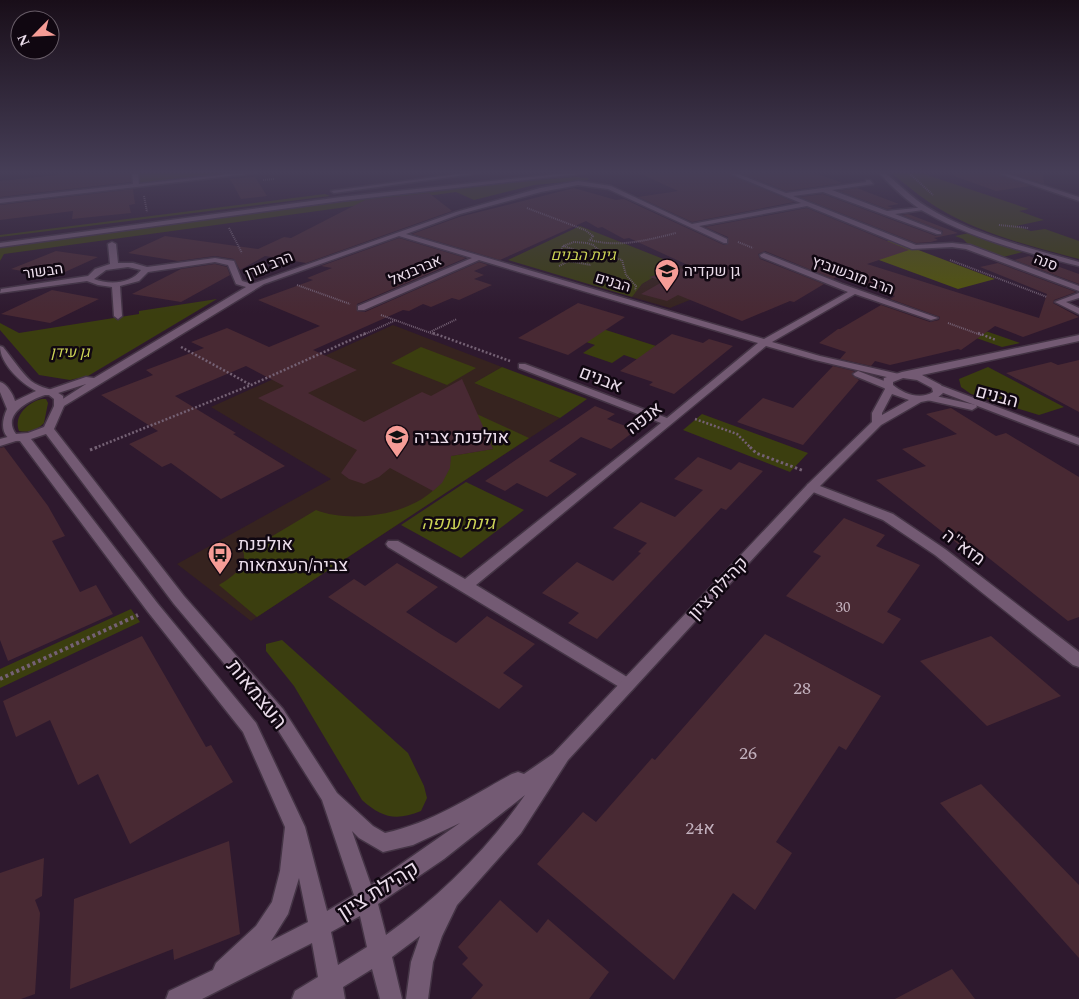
<svg xmlns="http://www.w3.org/2000/svg" width="1079" height="999" font-family="Spectral,Heebo,serif">
	<style>
		.education { fill: #36231f }
		.green { fill: #3b3e0f }
		.forest { fill: #535706 }
		.building { fill: #482933 }
		.lines { fill: none; stroke-linecap: round; stroke-linejoin: round }
		.street-casing { stroke: #443445; stroke-width: 3 }
		.secondary-casing { stroke: #443445; stroke-width: 3 }
		.path-far3 { stroke: #746174; stroke-width: 2; stroke-dasharray: 1 1; stroke-linecap: butt }
		.path-far2 { stroke: #746174; stroke-width: 2.5; stroke-dasharray: 2 2; stroke-linecap: butt }
		.path-far1 { stroke: #746174; stroke-width: 3; stroke-dasharray: 2.5 2.5; stroke-linecap: butt }
		.path { stroke: #746174; stroke-width: 4; stroke-dasharray: 3 3; stroke-linecap: butt }
		.street { fill: #735a73; fill-rule: evenodd }
		.secondary { fill: #735a73; fill-rule: evenodd }
		.labels { text-anchor: middle; stroke-width: 5; stroke-linejoin: round; paint-order: stroke }
		.far-park-label { font-size: 15px; font-style: italic; fill: #ccd356; stroke: #100711 }
		.far-street-label { font-size: 15px; fill: #ebddeb; stroke: #100711 }
		.far-poi-label { font-size: 15px; fill: #ebddeb; stroke: #100711; text-anchor: start }
		.number-label { font-size: 15px; fill: #c2b0bd }
		.street-label { font-size: 18px; fill: #ebddeb; stroke: #100711 }
		.poi-label { font-size: 18px; fill: #ebddeb; stroke: #100711; text-anchor: start }
		.park-label { font-size: 18px; font-style: italic; fill: #ccd356; stroke: #100711 }
		.near-number-label { font-size: 18px; fill: #c2b0bd }
		.near-street-label { font-size: 21px; fill: #ebddeb; stroke: #100711 }
	</style>
	<rect width="100%" height="100%" fill="#2e192e"/>
	<g class="education">
		<polygon points="676,264 729,284 670,308 632,297 642,284"/>
		<polygon points="393,325 502,367 474,383 560,418 251,621 177,564 331,479 211,407"/>
	</g>
	<g class="green">
		<polygon points="138,173 249,173 140,184"/>
		<path d="M891 173H921L1029 209 1019 211 1044 220 1016 226 1031 231 1045 229 1079 241V259C1030 246 981 234 938 208 921 198 906 184 891 173Z"/>
		<polygon points="575,177 589,178 588,180 534,185 474,200 456,192 4,254 0,261 0,247 448,188"/>
		<polygon points="325,194 330,196 0,237 0,235"/>
		<polygon points="580,226 676,264 642,284 632,297 508,260"/>
		<polygon points="969,233 1023,252 1003,257 968,244 963,239 955,236"/>
		<polygon points="217,299 88,376 70,380 39,375 0,330 0,323 19,333 139,314 139,311"/>
		<polygon points="954,320 1020,343 1002,347 942,326"/>
		<polygon points="584,323 678,353 659,367 624,355 612,363 583,353 595,345 565,335"/>
		<polygon points="421,347 476,368 447,385 391,363"/>
		<polygon points="502,367 587,399 560,418 474,383"/>
		<polygon points="988,367 1064,407 1039,415 971,394 961,387 959,379"/>
		<path d="M42 399H46L48 403 44 423C37 430 29 433 19 431 13 416 28 402 42 399Z"/>
		<path d="M455 404 529 438 257 617 219 585C235 575 253 563 239 543L249 550 316 510C358 527 446 511 451 456L493 449 485 430 468 429Z"/>
		<polygon points="702,414 808,453 790,472 683,430"/>
		<polygon points="466,482 524,510 461,558 401,525"/>
		<polygon points="131,609 140,622 0,688 0,669"/>
		<path d="M282 640 408 753 424 786 427 798 421 811C396 821 382 818 362 800L294 686 266 651V644Z"/>
	</g>
	<polygon class="forest" points="892,240 995,279 958,289 849,249"/>
	<g class="building">
		<polygon points="58,173 130,173 131,182 0,197 0,181 57,175"/>
		<polygon points="639,173 726,173 794,202 692,222 638,197 678,191"/>
		<polygon points="741,173 814,173 843,183 786,191"/>
		<polygon points="954,173 995,173 1030,186 996,191 954,176"/>
		<polygon points="1011,173 1043,173 1044,184"/>
		<polygon points="255,177 267,196 241,199 230,179"/>
		<polygon points="574,188 616,200 624,199 724,245 728,244 728,237 705,227 807,208 909,250 867,264 1039,318 1047,294 980,267 998,263 1076,292 1054,300 1053,303 1079,317 1023,337 995,326 961,350 958,349 890,365 875,361 871,366 840,359 846,352 819,343 838,329 840,329 881,305 930,322 939,320 940,317 890,299 895,296 838,276 833,279 765,251 758,254 760,259 824,284 794,302 790,301 742,321 678,295 667,301 641,294 664,281 649,277 690,266 629,238 624,239 602,227 598,228 586,221 500,260 412,234 459,217"/>
		<polygon points="857,188 875,195 899,204 887,206 893,208 887,209 839,191"/>
		<polygon points="133,189 135,204 129,205 131,213 72,219 73,211 0,220 0,205"/>
		<polygon points="429,193 452,211 306,263 265,256 240,270 234,259 215,256 178,261 128,253 165,236 258,249 284,237 291,238 365,200"/>
		<polygon points="823,194 936,236 942,235 943,231 902,215 908,214 958,233 934,238 938,240 931,242 916,243 800,197"/>
		<polygon points="399,238 466,258 357,304 357,311 365,312 479,262 488,265 474,271 484,275 474,279 492,285 459,300 452,298 431,307 423,304 409,311 403,310 313,350 357,370 308,393 364,422 422,392 431,396 462,379 493,449 451,456 450,468 442,483 433,491 390,468 379,477 364,484 349,479 341,473 357,450 258,398 284,386 246,366 175,396 236,433 233,434 285,466 221,499 171,463 162,467 129,444 158,431 101,395 153,375 146,370 204,348 191,342 227,328 269,347 320,326 258,300 313,280 307,278 332,268 321,266"/>
		<polygon points="56,251 98,257 54,277 11,269"/>
		<polygon points="1029,256 1079,274 1079,284 1014,260"/>
		<polygon points="215,264 227,267 230,275 181,302 132,294 181,269"/>
		<polygon points="52,290 99,299 50,323 1,314"/>
		<polygon points="578,303 625,317 568,355 518,338"/>
		<polygon points="672,334 703,343 709,339 733,346 674,394 649,385 653,382 620,371"/>
		<polygon points="1079,360 1079,412 1006,373 1051,362 1058,365"/>
		<polygon points="833,366 854,371 852,375 859,380 803,445 737,422 763,398 793,408"/>
		<polygon points="595,406 615,414 607,419 636,430 611,449 581,437 549,461 577,474 547,497 517,483 505,491 485,481"/>
		<polygon points="951,408 996,436 1006,433 1079,477 1079,617 1068,621 976,548 967,551 876,480 926,466 902,449 957,434 926,414"/>
		<polygon points="4,447 48,506 65,536 52,541 80,592 96,585 113,614 8,661 0,640 0,448"/>
		<polygon points="698,457 731,470 739,462 763,471 726,510 721,508 597,639 568,623 579,613 542,593 577,562 613,581 641,553 638,552 647,543 613,528 641,502 675,517 703,490 674,479"/>
		<polygon points="844,518 885,535 876,546 920,565 887,612 901,619 883,644 786,596 821,556 813,552"/>
		<polygon points="397,563 438,587 406,612 442,635 456,643 487,616 535,644 503,673 523,686 499,709 328,597 354,579 365,586"/>
		<polygon points="765,634 881,696 846,750 839,746 776,842 792,853 755,910 733,893 674,980 537,864 583,812 596,822 652,758 655,760"/>
		<polygon points="142,636 206,747 211,745 233,782 130,844 98,774 78,785 50,720 16,737 3,701"/>
		<polygon points="991,636 1061,696 987,726 920,661"/>
		<polygon points="981,784 1079,885 1079,958 940,803"/>
		<polygon points="229,841 240,934 174,960 173,949 70,989 74,899"/>
		<polygon points="44,858 42,896 35,900 40,913 35,994 21,999 0,999 0,873"/>
		<polygon points="500,900 537,933 548,919 609,972 589,999 471,999 483,985 462,964 468,958 458,947"/>
		<polygon points="952,969 975,999 895,999"/>
	</g>
	<g class="lines">
		<defs>
			<g id="street">
				<polygon points="132,173 138,173 139,184 238,173 255,173 0,203 0,199 133,184"/>
				<polygon points="465,173 480,173 334,193 331,191"/>
				<path d="M728 173H736L786 193 866 182V180H870L873 184 832 190 887 211 925 207 926 208 923 210 895 214 941 232V234H937L823 192 793 196 916 245 952 243 970 245 1079 286V291L966 249 952 247 912 249 807 206 699 226 727 239V243H724L608 189 578 185 541 192 460 214 406 234 764 339 848 292 761 257 760 255 764 253 842 284 938 318 931 320 855 294 772 342 820 356 899 374 900 376 895 379 815 360 766 346 476 585 632 680 634 685 632 690 626 691 388 547 386 544 388 541H398L465 579 661 423 519 368V364H525L667 418 758 343 479 260 364 310H358V306L472 258 399 236 264 284 59 409 54 406 55 404 86 384 52 395 47 392 48 390 86 377 94 378 246 287 236 284 228 265 215 262 148 272 139 281 120 286 122 316 118 319 114 316 112 287 98 285 87 281 0 293 1 289 88 276 95 269 110 264 108 244 112 242 116 244 118 263H133L147 267 215 258 234 261 242 281 252 284 456 212 540 188 578 181 611 186 692 224 801 203ZM128 267 141 270C131 284 109 285 94 279L106 270Z"/>
				<polygon points="997,173 1005,173 1079,197 1079,201"/>
				<polygon points="1079,293 1079,298 1066,302 1079,308 1079,314 1055,302"/>
				<polygon points="858,371 892,384 893,386 892,388 884,388 855,376 853,374"/>
				<polygon points="937,384 1079,438 1079,445 933,389 933,385"/>
				<polygon points="931,395 976,405 977,407 972,410 927,400 926,398 927,396"/>
				<polygon points="15,435 21,438 19,440 0,446 0,439"/>
				<polygon points="812,483 893,514 945,549 1079,652 1079,667 1073,665 935,555 883,520 808,490 806,487 808,484"/>
			</g>
			<g id="secondary">
				<polygon points="567,173 587,173 341,201 0,247 0,243 341,197"/>
				<path d="M879 173H885C899 184 912 198 927 207 970 234 1030 248 1079 262V266C1027 253 970 238 923 211 908 202 891 186 879 173Z"/>
				<path d="M1079 335V341L922 375 941 385 943 393 936 399 921 402 881 425 816 490 568 760 521 833 457 905 442 936 433 962 428 999H406L411 962 420 936 392 957 402 999H380L372 969 343 987 345 999H292L295 991 318 977 312 943 202 999H166L169 991 213 970 216 963 256 926 272 902 280 871 285 827 243 732 148 612 20 441C1 441 0 424 7 409L0 392V382C7 384 13 394 15 401L36 391C21 383 0 364 0 346L3 347C12 358 21 372 31 381 41 389 53 388 63 396L64 406 54 429 184 596 283 709 337 793 373 826 385 833C432 823 470 797 512 774L518 772 524 774 553 754 808 484 872 422V413L885 389 883 386 884 378 902 372ZM903 378 917 380 932 388 933 392C920 400 904 394 893 385V382ZM892 394 909 400 882 415V413ZM45 395H49L54 399V406L44 427 28 433 16 434C1 414 30 400 45 395ZM46 434 174 604 271 719 322 800 354 895 327 911 305 827 256 723 158 604 31 439ZM525 795C488 849 439 897 386 935L378 904 444 859ZM460 823 371 885 352 831 359 838 383 852 413 845ZM299 878 308 922 271 941 288 914ZM360 916 367 947 338 965 331 932Z"/>
			</g>
		</defs>
		<use href="#street" class="street-casing"/>
		<use href="#secondary" class="secondary-casing"/>
		<g class="path-far3">
			<polyline points="909,173 933,195"/>
			<polyline points="263,180 274,179"/>
			<polyline points="144,196 147,212"/>
			<polyline points="527,208 585,230 593,236 589,241"/>
			<polyline points="999,225 1028,228"/>
			<polyline points="229,228 242,253"/>
			<path d="M590 240C620 248 647 240 676 233"/>
			<polyline points="738,242 753,248"/>
			<polyline points="563,246 585,253"/>
			<polyline points="950,260 1047,297"/>
			<polyline points="569,261 591,265"/>
			<polyline points="559,266 569,261 561,250 563,246 574,242 587,243 593,245 604,255 622,260 626,275 636,286 635,290"/>
			<polyline points="297,285 350,304"/>
			<polyline points="381,315 436,335"/>
			<polyline points="948,323 981,335"/>
			<polyline points="430,332 457,319"/>
			<polyline points="363,335 396,320"/>
		</g>
		<g class="path-far2">
			<polyline points="433,333 510,361"/>
			<polyline points="978,333 996,340"/>
			<polyline points="181,347 251,385"/>
			<polyline points="695,419 737,434 751,448"/>
			<polyline points="95,448 251,385 366,333"/>
		</g>
		<g class="path-far1">
			<polyline points="750,447 756,453 804,471"/>
			<polyline points="90,450 98,447"/>
		</g>
		<polyline class="path" points="0,679 138,615"/>
		<use href="#street" class="street"/>
		<use href="#secondary" class="secondary"/>
	</g>
	<linearGradient id="sky" x2="0" y2="1"><stop stop-color="#190e19"/><stop offset="0.55" stop-color="#463e57"/><stop offset="1" stop-color="#463e57" stop-opacity="0"/></linearGradient>
	<rect width="1079" height="313" fill="url(#sky)"/>
	<defs>
		<symbol id="school-pin" viewBox="-11 -11 22 30"><path d="M0 17L-7.5 6A9.5 9.5 0 1 1 7.5 6Z" fill="#f59c96" stroke="#100711"/><path d="M0-5L7-2L0 1L-7-2ZM-4 1L0 2.5L4 1V4Q0 6-4 4Z" fill="#111"/></symbol>
		<symbol id="bus-pin" viewBox="-11 -11 22 30"><path d="M0 17L-7.5 6A9.5 9.5 0 1 1 7.5 6Z" fill="#f59c96" stroke="#100711"/><path d="M-5-6H5V4H4V6H2V4H-2V6H-4V4H-5ZM-3.5-4V0h7V-4ZM-3.5 1.2v1.5H-2V1.2ZM2 1.2v1.5H3.5V1.2Z" fill="#111"/></symbol>
	</defs>
	<g fill-rule="evenodd">
		<use href="#school-pin" x="653" y="257" width="28" height="38"/>
		<use href="#school-pin" x="383" y="423" width="28" height="38"/>
		<use href="#bus-pin" x="206" y="540" width="28" height="38"/>
	</g>
	<g class="labels">
		<g class="far-park-label">
			<text x="583" y="260">גינת הבנים</text>
			<text x="70" y="357">גן עידן</text>
		</g>
		<g class="far-street-label">
			<text transform="translate(1046 262) rotate(21)" y="5">סנה</text>
			<text transform="translate(269 265) rotate(-22)" y="5">הרב גורן</text>
			<text transform="translate(415 270) rotate(-23)" y="5">אברבנאל</text>
			<text transform="translate(43 271) rotate(-8)" y="5">הבשור</text>
			<text transform="translate(853 275) rotate(20)" y="5">הרב מובשוביץ</text>
			<text transform="translate(613 282) rotate(17)" y="5">הבנים</text>
		</g>
		<g class="far-poi-label">
			<text x="684" y="276">גן שקדיה</text>
		</g>
		<g class="number-label">
			<text x="843" y="612">30</text>
		</g>
		<g class="street-label">
			<text transform="translate(601 379) rotate(21)" y="6">אבנים</text>
			<text transform="translate(997 396) rotate(15)" y="6">הבנים</text>
			<text transform="translate(644 418) rotate(-38)" y="6">אנפה</text>
			<text transform="translate(964 547) rotate(37)" y="6">מזא"ה</text>
			<text transform="translate(718 588) rotate(-47)" y="6">קהילת ציון</text>
		</g>
		<g class="poi-label">
			<text x="414" y="443">אולפנת צביה</text>
			<text x="238" y="550">אולפנת<tspan x="238" dy="21">צביה/העצמאות</tspan></text>
		</g>
		<g class="park-label">
			<text x="458" y="529">גינת ענפה</text>
		</g>
		<g class="near-number-label">
			<text x="802" y="694">28</text>
			<text x="748" y="759">26</text>
			<text x="700" y="834">24א</text>
		</g>
		<g class="near-street-label">
			<text transform="translate(257 694) rotate(51)" y="7">העצמאות</text>
			<text transform="translate(378 890) rotate(-32)" y="7">קהילת ציון</text>
		</g>
	</g>
	<g transform="translate(35 35) rotate(246)"><circle r="24" fill="#100711" stroke="#685d68"/>
	<path d="M0-4L9 19L0 12L-9 19Z" fill="#f59c96"/>
	<text y="-8" font-size="14" font-weight="bold" text-anchor="middle" fill="#ebddeb">N</text>
	</g>
</svg>
